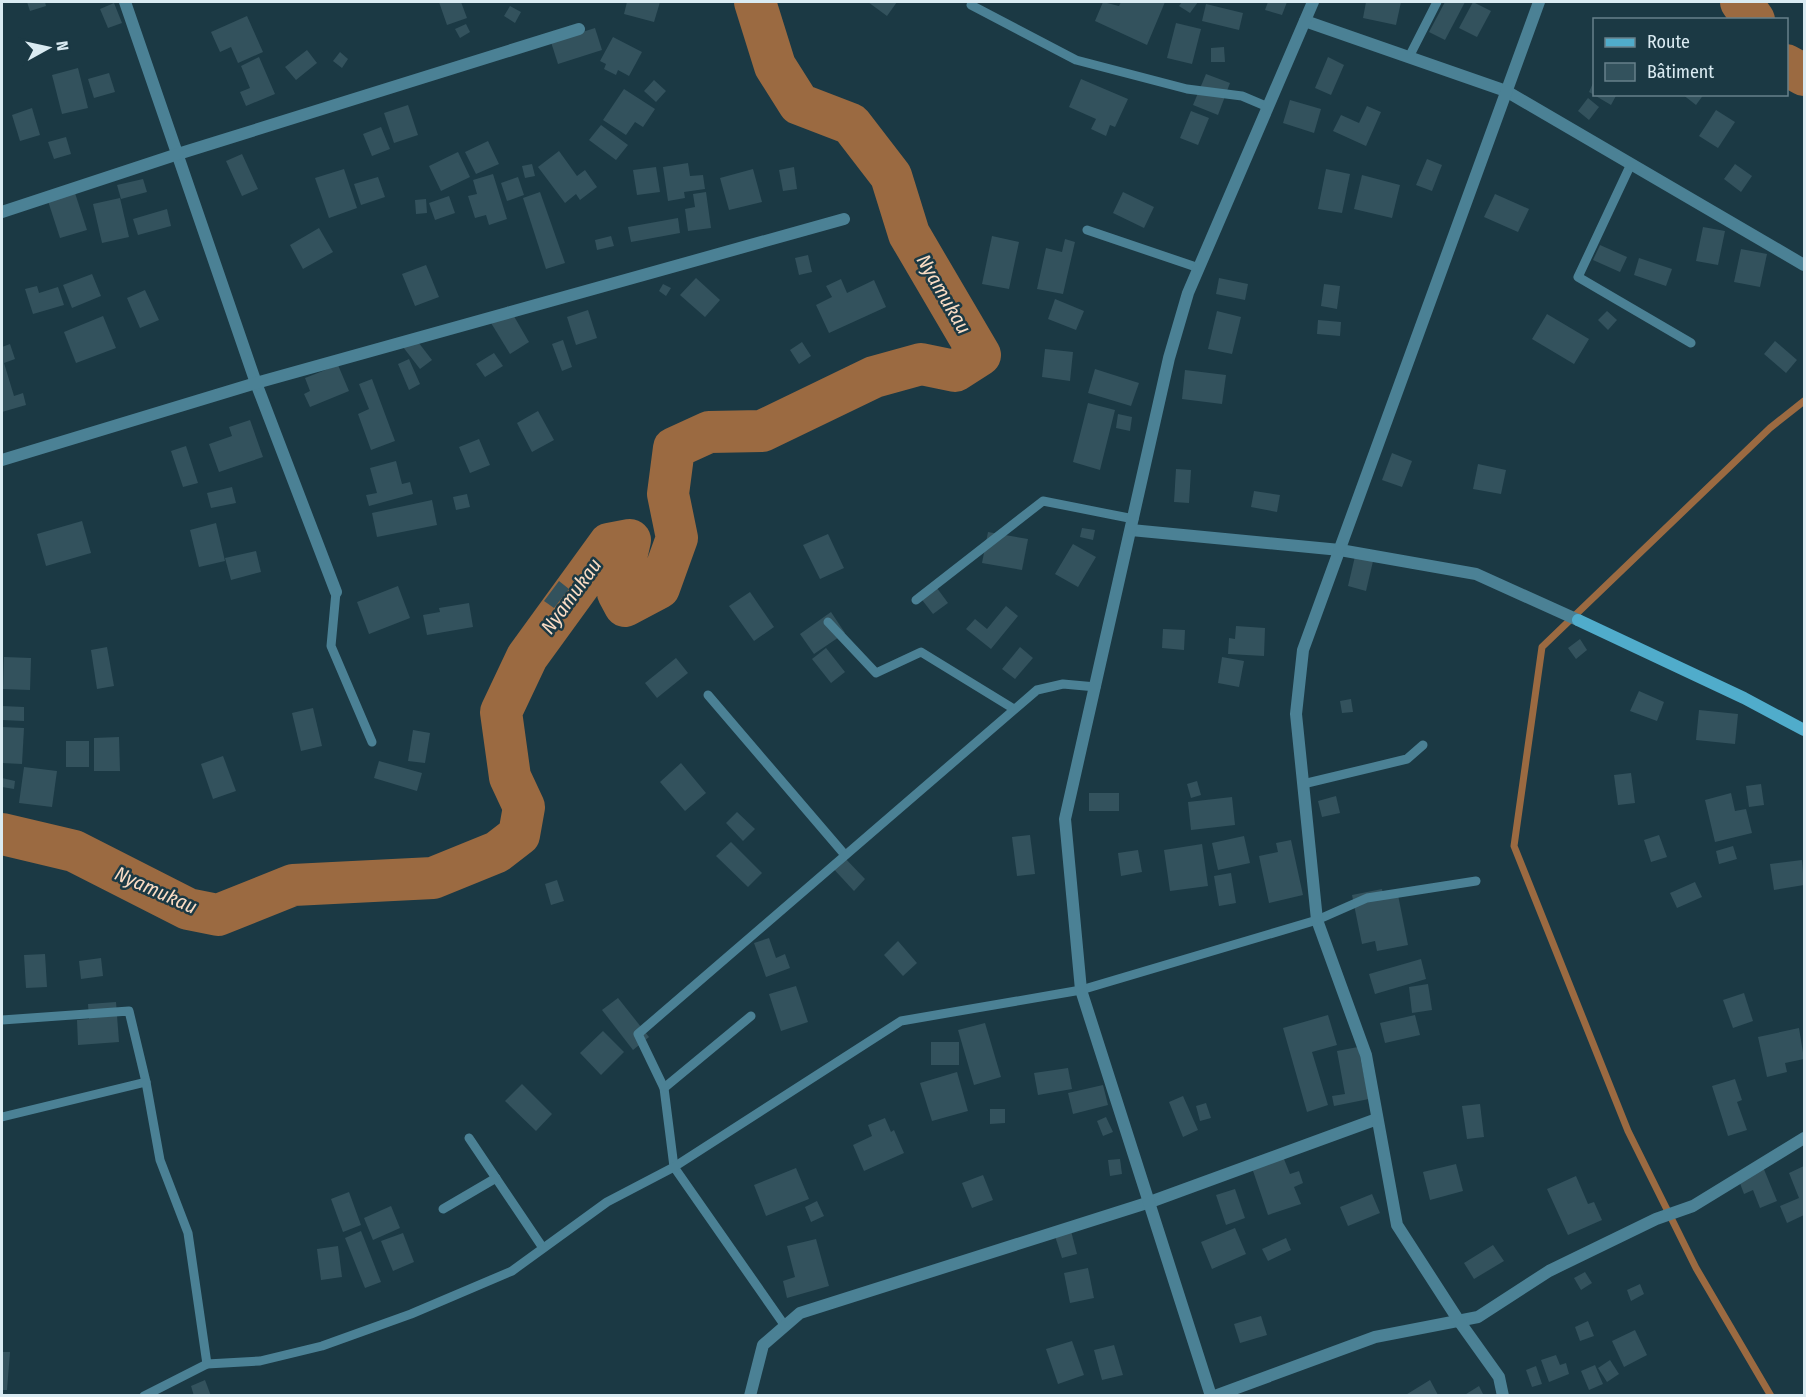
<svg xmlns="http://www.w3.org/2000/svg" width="1806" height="1397" font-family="'Fira Sans Condensed',sans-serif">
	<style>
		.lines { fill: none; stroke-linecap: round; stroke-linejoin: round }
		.stream { stroke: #9b6a41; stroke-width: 7 }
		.river { stroke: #9b6a41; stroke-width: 42 }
		.building { fill: #33525d }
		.lane { stroke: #4b8195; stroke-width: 9 }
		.street { stroke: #4b8195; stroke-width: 12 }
		.secondary { stroke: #50accb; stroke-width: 12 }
		.labels { text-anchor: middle; stroke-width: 5; stroke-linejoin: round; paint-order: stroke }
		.water-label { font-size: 20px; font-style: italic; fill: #fadcc4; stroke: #1b3944 }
	</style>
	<rect width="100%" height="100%" fill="#1b3944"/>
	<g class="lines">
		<polyline class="stream" points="1771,1396 1696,1268 1628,1131 1514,846 1542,647 1770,428 1804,401"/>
		<g class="river">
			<polyline points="1741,2 1754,20"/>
			<polyline points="1786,65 1804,75"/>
			<polyline points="2,834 74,851 188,909 218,915 293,885 433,878 497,852 519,835 524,807 510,777 501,712 527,657 609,544 630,540 618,593 625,606 659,588 677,538 668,494 674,448 709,432 762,431 874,377 921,364 955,371 980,355 909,234 891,176 851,124 799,104 775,66 755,2"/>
		</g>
	</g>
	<g class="building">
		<polygon points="27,2 45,2 46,6 30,11"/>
		<polygon points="439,2 461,2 467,18 447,25"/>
		<polygon points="627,2 660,2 654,22 624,14"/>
		<polygon points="868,2 897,2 887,16"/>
		<polygon points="1103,2 1119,6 1121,2 1165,2 1147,45 1095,21"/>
		<polygon points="1182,2 1198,2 1190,13 1179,6"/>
		<polygon points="1268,2 1287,2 1282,15 1265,10"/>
		<polygon points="1366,2 1401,2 1396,25 1363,18"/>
		<polygon points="1445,2 1465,2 1445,40 1429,32"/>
		<polygon points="1473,2 1491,11 1477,37 1459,28"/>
		<polygon points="114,3 122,23 108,28 100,9"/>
		<polygon points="1206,4 1243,13 1239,30 1202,21"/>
		<polygon points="510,6 521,12 515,23 504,16"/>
		<polygon points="247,16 263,52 238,63 231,47 220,52 211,32"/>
		<polygon points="1176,23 1201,29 1192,64 1167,58"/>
		<polygon points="466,24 470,32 460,38 455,29"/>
		<polygon points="595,28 602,50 558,64 551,42"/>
		<polygon points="613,37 642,52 629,76 618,70 616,75 604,69 606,64 600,61"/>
		<polygon points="1224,47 1225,62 1211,62 1211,48"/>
		<polygon points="307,50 317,63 296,80 285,67"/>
		<polygon points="340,52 348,59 342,68 333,61"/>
		<polygon points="259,57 275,94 246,106 240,92 250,88 241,66"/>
		<polygon points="1328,57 1344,65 1331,95 1315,88"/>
		<polygon points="78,68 88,108 62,114 52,75"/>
		<polygon points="109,73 115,92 94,98 88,79"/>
		<polygon points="1206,74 1230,83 1218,115 1193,105"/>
		<polygon points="1081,79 1128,99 1115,127 1110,125 1106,136 1091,129 1096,119 1069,107"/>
		<polygon points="654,80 666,91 656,102 644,91"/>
		<polygon points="1594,81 1594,94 1617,94 1611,105 1589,92"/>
		<polygon points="624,89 655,109 643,127 635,122 626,135 603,120"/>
		<polygon points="1682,94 1704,94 1696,105"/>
		<polygon points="1588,98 1599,107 1589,120 1578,111"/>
		<polygon points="1290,100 1321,109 1314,133 1283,123"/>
		<polygon points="408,105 418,135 394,143 384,113"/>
		<polygon points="1367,106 1381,112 1366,146 1333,131 1341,115 1359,123"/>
		<polygon points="32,108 40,135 20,141 12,115"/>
		<polygon points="1716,110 1735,122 1718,148 1699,136"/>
		<polygon points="1191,111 1209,118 1198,145 1180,138"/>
		<polygon points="601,125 628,145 616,160 589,140"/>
		<polygon points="381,127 390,149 372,156 363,134"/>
		<polygon points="66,137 71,154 54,159 48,142"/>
		<polygon points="488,141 499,164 476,174 465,152"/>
		<polygon points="559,151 577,176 585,170 597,187 580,200 576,194 565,203 538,167"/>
		<polygon points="458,152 470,177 441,191 429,166"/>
		<polygon points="242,154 258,189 242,196 226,161"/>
		<polygon points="1427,159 1442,165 1432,191 1416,185"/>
		<polygon points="688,163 690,176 703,175 705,189 684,192 685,198 668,201 663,167"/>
		<polygon points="532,164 535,176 525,178 522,166"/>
		<polygon points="1735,164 1752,176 1741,192 1724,179"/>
		<polygon points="656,167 660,192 637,195 633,170"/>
		<polygon points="794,167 797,189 783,191 779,170"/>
		<polygon points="344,169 357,208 329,218 315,178"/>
		<polygon points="753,169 762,202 729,210 720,178"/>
		<polygon points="1326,169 1350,174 1342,213 1318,209"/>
		<polygon points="493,174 507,219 489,225 486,215 475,218 468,196 477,194 473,180"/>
		<polygon points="1362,175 1400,185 1392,218 1354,209"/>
		<polygon points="378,177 385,197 361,205 354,184"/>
		<polygon points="518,177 524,195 507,201 501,183"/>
		<polygon points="143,179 147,192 121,199 117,185"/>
		<polygon points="74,190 87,230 60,238 47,198"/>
		<polygon points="540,192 565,263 546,269 523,198"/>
		<polygon points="706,192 711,228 688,231 685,209 695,207 693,194"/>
		<polygon points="1123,192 1154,207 1144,228 1113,213"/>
		<polygon points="1495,194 1529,209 1518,232 1484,217"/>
		<polygon points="449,196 455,213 435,220 429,203"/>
		<polygon points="120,198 129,237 102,243 93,204"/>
		<polygon points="426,199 427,213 416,214 415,200"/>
		<polygon points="167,209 171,226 138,235 133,219"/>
		<polygon points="678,218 680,233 631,242 628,227"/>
		<polygon points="1703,227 1725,231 1718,265 1696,261"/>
		<polygon points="319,228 333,252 303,269 290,245"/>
		<polygon points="611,236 614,246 597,250 595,240"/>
		<polygon points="992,236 1019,242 1009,289 982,284"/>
		<polygon points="1065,239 1075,242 1063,294 1037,289 1046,248 1062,252"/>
		<polygon points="1600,245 1627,257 1620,272 1593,260"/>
		<polygon points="1741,249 1767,254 1760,287 1734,282"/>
		<polygon points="808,255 812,272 799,275 795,258"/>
		<polygon points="1639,258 1672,269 1666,286 1634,275"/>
		<polygon points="426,265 439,297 415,306 402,274"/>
		<polygon points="92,274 101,296 72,308 63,285"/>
		<polygon points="696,278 720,300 705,317 680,295"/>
		<polygon points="1219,278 1248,284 1245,300 1216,294"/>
		<polygon points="841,279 847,293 874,280 886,307 829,333 816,305 832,297 826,286"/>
		<polygon points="663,284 671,288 666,296 659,291"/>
		<polygon points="1324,284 1340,286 1337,309 1321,306"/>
		<polygon points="37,286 39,293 58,287 64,305 33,314 25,289"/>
		<polygon points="145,290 159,320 140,328 127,298"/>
		<polygon points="1055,299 1084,311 1076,330 1048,319"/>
		<polygon points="508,306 529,342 510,354 488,318"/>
		<polygon points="588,310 597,338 576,345 567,317"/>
		<polygon points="1217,311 1241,317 1232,354 1208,349"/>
		<polygon points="1607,311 1617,320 1608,330 1598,320"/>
		<polygon points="1547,314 1589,339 1574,364 1532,339"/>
		<polygon points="103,316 116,348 76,363 64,332"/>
		<polygon points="1318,320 1341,322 1340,336 1317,334"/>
		<polygon points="415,338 432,360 420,369 403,347"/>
		<polygon points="563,340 572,367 562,371 552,344"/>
		<polygon points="1775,341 1797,360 1786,373 1764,354"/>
		<polygon points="802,342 811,356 799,364 790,350"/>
		<polygon points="10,344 15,359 4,363 14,396 23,393 26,405 2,412 2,347"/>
		<polygon points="1045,349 1073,352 1070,381 1042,377"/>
		<polygon points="494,353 503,366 485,377 476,364"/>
		<polygon points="409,359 420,384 409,390 398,364"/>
		<polygon points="338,365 349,391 310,407 304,394 310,391 305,378"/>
		<polygon points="1095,369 1139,383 1131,406 1088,393"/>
		<polygon points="1185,370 1226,375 1222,404 1182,399"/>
		<polygon points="372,379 395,441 371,450 358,414 369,409 359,384"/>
		<polygon points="1088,403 1115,410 1100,470 1073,462"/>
		<polygon points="538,411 554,440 532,452 517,423"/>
		<polygon points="1118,414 1132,417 1130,431 1116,428"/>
		<polygon points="250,420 263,457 219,472 209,444 232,436 229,427"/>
		<polygon points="479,439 490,465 470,473 459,447"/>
		<polygon points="186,446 198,483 183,487 171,451"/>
		<polygon points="1392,453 1412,461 1402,487 1382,480"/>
		<polygon points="396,461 402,484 410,482 413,494 369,506 366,495 377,493 370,468"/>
		<polygon points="1478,464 1506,470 1501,494 1473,489"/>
		<polygon points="1176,469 1191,470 1189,503 1174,502"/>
		<polygon points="232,487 236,503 211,508 207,493"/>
		<polygon points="1254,491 1280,495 1277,512 1251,507"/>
		<polygon points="467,494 470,507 456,510 453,497"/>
		<polygon points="432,500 437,525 377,537 372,513"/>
		<polygon points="82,521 91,553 46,566 37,534"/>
		<polygon points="216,523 225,561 199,567 190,530"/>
		<polygon points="1082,528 1095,530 1093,540 1080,537"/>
		<polygon points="988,532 1028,539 1022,570 982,563"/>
		<polygon points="828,534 844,568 820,579 803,545"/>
		<polygon points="1073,544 1096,557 1078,587 1055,574"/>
		<polygon points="256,551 261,572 231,580 225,558"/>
		<polygon points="1356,552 1374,557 1366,591 1348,586"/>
		<polygon points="559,581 569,589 554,608 544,601"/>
		<polygon points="934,584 948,603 933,614 919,596"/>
		<polygon points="398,586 410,618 369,634 357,602"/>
		<polygon points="750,592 774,627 754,641 729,606"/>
		<polygon points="469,603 473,627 427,635 423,615 440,612 439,608"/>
		<polygon points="1006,606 1018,616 991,649 966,629 975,619 987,629"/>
		<polygon points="831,612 845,633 814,654 800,634"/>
		<polygon points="1236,626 1265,628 1264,656 1228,654 1229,638 1235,639"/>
		<polygon points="1163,629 1185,630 1184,650 1162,648"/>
		<polygon points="1580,639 1587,650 1576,659 1568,648"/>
		<polygon points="107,647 114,686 97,689 91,650"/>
		<polygon points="1020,647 1033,658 1015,679 1002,669"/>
		<polygon points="826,648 845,672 831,683 812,659"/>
		<polygon points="4,657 31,658 30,690 3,689"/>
		<polygon points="1222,657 1244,661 1239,687 1218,683"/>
		<polygon points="676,658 688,673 657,698 645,683"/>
		<polygon points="1639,691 1664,702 1657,721 1630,711"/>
		<polygon points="1351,699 1353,712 1342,713 1340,701"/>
		<polygon points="2,706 24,707 24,721 2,720"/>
		<polygon points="313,708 322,746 301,751 292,713"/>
		<polygon points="1699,710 1738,714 1735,744 1696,740"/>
		<polygon points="2,727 24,728 22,764 2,763"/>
		<polygon points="413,730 430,733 425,763 408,761"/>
		<polygon points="119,737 120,771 94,771 94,738"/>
		<rect x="66" y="741" width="23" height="26"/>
		<polygon points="223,756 236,791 213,799 201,764"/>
		<polygon points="379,761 422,773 417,791 374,778"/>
		<polygon points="681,763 706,793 685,811 660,782"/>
		<polygon points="24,767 57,771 52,807 19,803"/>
		<polygon points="1631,773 1635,803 1618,805 1614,775"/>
		<polygon points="2,778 15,781 14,789 2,787"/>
		<polygon points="1197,781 1201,795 1191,798 1187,784"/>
		<polygon points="1761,784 1764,805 1749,807 1746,786"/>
		<rect x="1089" y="793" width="30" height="18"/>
		<polygon points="1731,793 1735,811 1746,809 1752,833 1715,842 1705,800"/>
		<polygon points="1336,796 1340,813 1322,817 1318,801"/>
		<polygon points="1232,797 1235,825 1191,830 1188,802"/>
		<polygon points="737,812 755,829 743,841 726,823"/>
		<polygon points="1030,835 1035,874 1017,876 1012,837"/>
		<polygon points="1659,835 1667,857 1651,862 1644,840"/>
		<polygon points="1244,836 1250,863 1218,870 1212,843"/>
		<polygon points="1291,840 1303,895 1269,903 1259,856 1278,852 1276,843"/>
		<polygon points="731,842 762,873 748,887 716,856"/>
		<polygon points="1202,844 1208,886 1170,891 1164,850"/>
		<polygon points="1733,846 1737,859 1719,864 1716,851"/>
		<polygon points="1138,850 1142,872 1121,876 1118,853"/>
		<polygon points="841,854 865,879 854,891 830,865"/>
		<polygon points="1802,860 1804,885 1774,890 1770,864"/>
		<polygon points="1231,873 1236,903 1219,906 1214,876"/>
		<polygon points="557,880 564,901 551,905 545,884"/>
		<polygon points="1695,882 1702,897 1677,908 1670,893"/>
		<polygon points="1382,889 1384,897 1398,895 1408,945 1377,951 1375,941 1362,944 1352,895"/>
		<polygon points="769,938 776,958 785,954 790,968 766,977 754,943"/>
		<polygon points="898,941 917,963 903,976 884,955"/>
		<polygon points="45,954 47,987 26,988 24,955"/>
		<polygon points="101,958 103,976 81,979 79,961"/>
		<polygon points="1421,959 1426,979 1375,994 1369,974"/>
		<polygon points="1428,984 1432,1010 1412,1013 1409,987"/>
		<polygon points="796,986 808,1022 781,1031 769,994"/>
		<polygon points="1744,993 1753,1021 1733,1028 1723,1000"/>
		<polygon points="618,998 649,1037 633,1050 602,1010"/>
		<polygon points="116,1002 119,1042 78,1045 77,1020 89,1019 88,1004"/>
		<polygon points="1328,1015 1337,1045 1312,1052 1328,1105 1307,1112 1283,1028"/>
		<polygon points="1415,1015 1420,1035 1385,1043 1380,1023"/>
		<polygon points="985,1023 1001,1077 974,1085 958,1030"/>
		<polygon points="1799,1028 1804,1059 1785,1063 1787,1072 1767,1077 1758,1037"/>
		<polygon points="603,1031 624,1052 601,1075 580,1053"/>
		<rect x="931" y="1042" width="28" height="23"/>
		<polygon points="1358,1047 1369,1099 1334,1106 1332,1096 1345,1094 1337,1051"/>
		<polygon points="1068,1068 1072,1089 1038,1095 1034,1073"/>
		<polygon points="957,1072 968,1111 932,1121 920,1083"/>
		<polygon points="1735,1079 1742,1100 1737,1102 1747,1130 1728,1136 1712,1086"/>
		<polygon points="522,1084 552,1114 536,1131 505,1101"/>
		<polygon points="1103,1085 1108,1105 1073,1114 1068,1093"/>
		<polygon points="1183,1096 1198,1130 1183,1137 1169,1102"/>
		<polygon points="1206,1103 1211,1118 1200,1121 1196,1106"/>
		<polygon points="1480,1104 1484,1137 1467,1139 1462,1106"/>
		<polygon points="990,1109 1005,1109 1005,1123 990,1124"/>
		<polygon points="1106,1117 1113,1132 1103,1136 1097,1121"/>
		<polygon points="885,1118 891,1132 894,1130 904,1153 864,1171 853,1145 872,1136 868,1125"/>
		<polygon points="1282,1154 1290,1174 1299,1171 1303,1183 1294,1187 1301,1204 1268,1215 1251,1165"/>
		<polygon points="1120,1159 1122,1174 1110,1176 1108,1160"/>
		<polygon points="1456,1164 1463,1191 1430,1200 1423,1172"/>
		<polygon points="1804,1166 1804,1215 1787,1223 1780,1206 1799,1198 1789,1173"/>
		<polygon points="1763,1167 1777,1201 1760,1208 1753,1190 1744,1194 1738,1178"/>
		<polygon points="796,1168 809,1199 766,1216 754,1185"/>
		<polygon points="983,1175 993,1200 972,1208 962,1183"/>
		<polygon points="1576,1176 1588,1204 1594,1202 1602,1220 1568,1235 1547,1189"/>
		<polygon points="1235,1189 1245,1218 1226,1225 1216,1195"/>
		<polygon points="349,1192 361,1225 343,1232 331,1199"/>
		<polygon points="1372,1194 1380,1213 1348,1226 1340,1207"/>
		<polygon points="817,1201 824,1216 811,1222 805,1207"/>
		<polygon points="391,1206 400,1228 373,1240 364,1218"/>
		<polygon points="1235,1228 1246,1254 1212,1269 1201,1242"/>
		<polygon points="361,1231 381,1282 365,1288 345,1238"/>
		<polygon points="1071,1231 1077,1254 1062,1258 1055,1236"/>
		<polygon points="403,1233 414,1262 393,1271 381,1241"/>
		<polygon points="1286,1238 1291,1250 1268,1261 1262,1249"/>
		<polygon points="816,1239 829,1286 787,1298 783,1281 795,1277 787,1246"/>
		<polygon points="1493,1245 1504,1261 1474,1279 1464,1263"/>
		<polygon points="338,1246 342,1277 321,1280 317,1249"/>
		<polygon points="1088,1268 1094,1298 1070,1303 1064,1273"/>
		<polygon points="1585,1272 1592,1283 1581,1290 1574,1278"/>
		<polygon points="1640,1284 1644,1294 1631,1301 1627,1290"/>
		<polygon points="1261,1316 1267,1335 1240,1343 1234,1324"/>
		<polygon points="1588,1321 1594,1336 1580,1341 1575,1327"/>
		<polygon points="1635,1330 1647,1355 1624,1367 1612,1341"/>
		<polygon points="1072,1341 1084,1375 1058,1384 1046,1349"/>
		<polygon points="1114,1345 1123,1375 1102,1380 1094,1350"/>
		<polygon points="2,1352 10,1352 7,1390 2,1390"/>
		<polygon points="1556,1355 1560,1365 1566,1363 1569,1374 1549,1382 1541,1360"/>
		<polygon points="1610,1360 1619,1374 1607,1382 1598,1368"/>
		<polygon points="1595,1365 1603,1384 1589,1390 1581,1371"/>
		<polygon points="1536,1366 1542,1384 1532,1387 1526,1370"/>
		<polygon points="205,1380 211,1396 194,1396 191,1386"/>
		<polygon points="1430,1380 1438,1395 1404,1396"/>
		<polygon points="1479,1386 1484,1396 1463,1396"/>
	</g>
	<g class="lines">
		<g class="lane">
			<polyline points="971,5 1076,60 1187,89 1242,96 1268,107"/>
			<polyline points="1409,57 1437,2"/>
			<polyline points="1631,164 1578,277 1691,343"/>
			<polyline points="1087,230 1199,268"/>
			<polyline points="336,592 331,646 372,742"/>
			<polyline points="916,600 1043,501 1134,519"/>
			<polyline points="828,622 876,673 921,652 1014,709"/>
			<polyline points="708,695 845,855"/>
			<polyline points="1303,784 1407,759 1423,745"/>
			<polyline points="2,1020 129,1011 146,1082"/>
			<polyline points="664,1088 751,1016"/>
			<polyline points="2,1117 146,1082 160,1160 188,1233 207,1364"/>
			<polyline points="469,1138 543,1248"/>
			<polyline points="443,1209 496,1178"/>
			<polyline points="785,1326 674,1167 664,1088 638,1034 1037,690 1063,684 1096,687"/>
			<polyline points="144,1396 207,1364 260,1361 322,1346 411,1314 512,1271 607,1202 674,1167 901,1021 1081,990 1317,920 1367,898 1476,881"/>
		</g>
		<g class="street">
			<polyline points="125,2 256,383 336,592"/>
			<polyline points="1305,21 1506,91 1804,265"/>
			<polyline points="2,212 178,154 579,29"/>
			<polyline points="2,460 256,383 844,219"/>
			<polyline points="1131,530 1340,550 1476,574 1578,620"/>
			<polyline points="750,1396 763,1345 800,1313 1150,1202 1377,1119"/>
			<polyline points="1211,1396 1081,990 1065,819 1169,358 1188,293 1313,2"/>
			<polyline points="1215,1396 1375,1337 1478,1317 1549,1271 1656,1219 1693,1206 1804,1138"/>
			<polyline points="1503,1396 1499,1377 1459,1321 1397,1225 1366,1055 1317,920 1296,714 1303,650 1539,2"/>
		</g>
		<polyline class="secondary" points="1578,620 1744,698 1804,730"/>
	</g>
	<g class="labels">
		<g class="water-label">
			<text transform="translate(944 294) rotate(60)" y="7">Nyamukau</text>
			<text transform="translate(571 596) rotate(-54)" y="7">Nyamukau</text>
			<text transform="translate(156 890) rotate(24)" y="7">Nyamukau</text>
		</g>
	</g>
	<rect width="1806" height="1397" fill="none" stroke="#daebf2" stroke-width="6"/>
	<rect x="1593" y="18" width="195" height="78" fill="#1b3944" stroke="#67808a" stroke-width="1.5"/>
	<rect x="1605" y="38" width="30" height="9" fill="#50accb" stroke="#67808a" stroke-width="1.5"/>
	<text x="1647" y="48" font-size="18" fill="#daebf2">Route</text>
	<rect x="1605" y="63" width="30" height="18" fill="#33525d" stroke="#67808a" stroke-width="1.5"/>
	<text x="1647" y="78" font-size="18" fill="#daebf2">Bâtiment</text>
	<g transform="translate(48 48) rotate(82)" stroke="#1b3944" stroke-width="4.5" paint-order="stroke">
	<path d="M0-4.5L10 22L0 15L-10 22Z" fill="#daebf2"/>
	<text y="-9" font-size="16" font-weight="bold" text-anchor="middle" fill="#daebf2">N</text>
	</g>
</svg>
